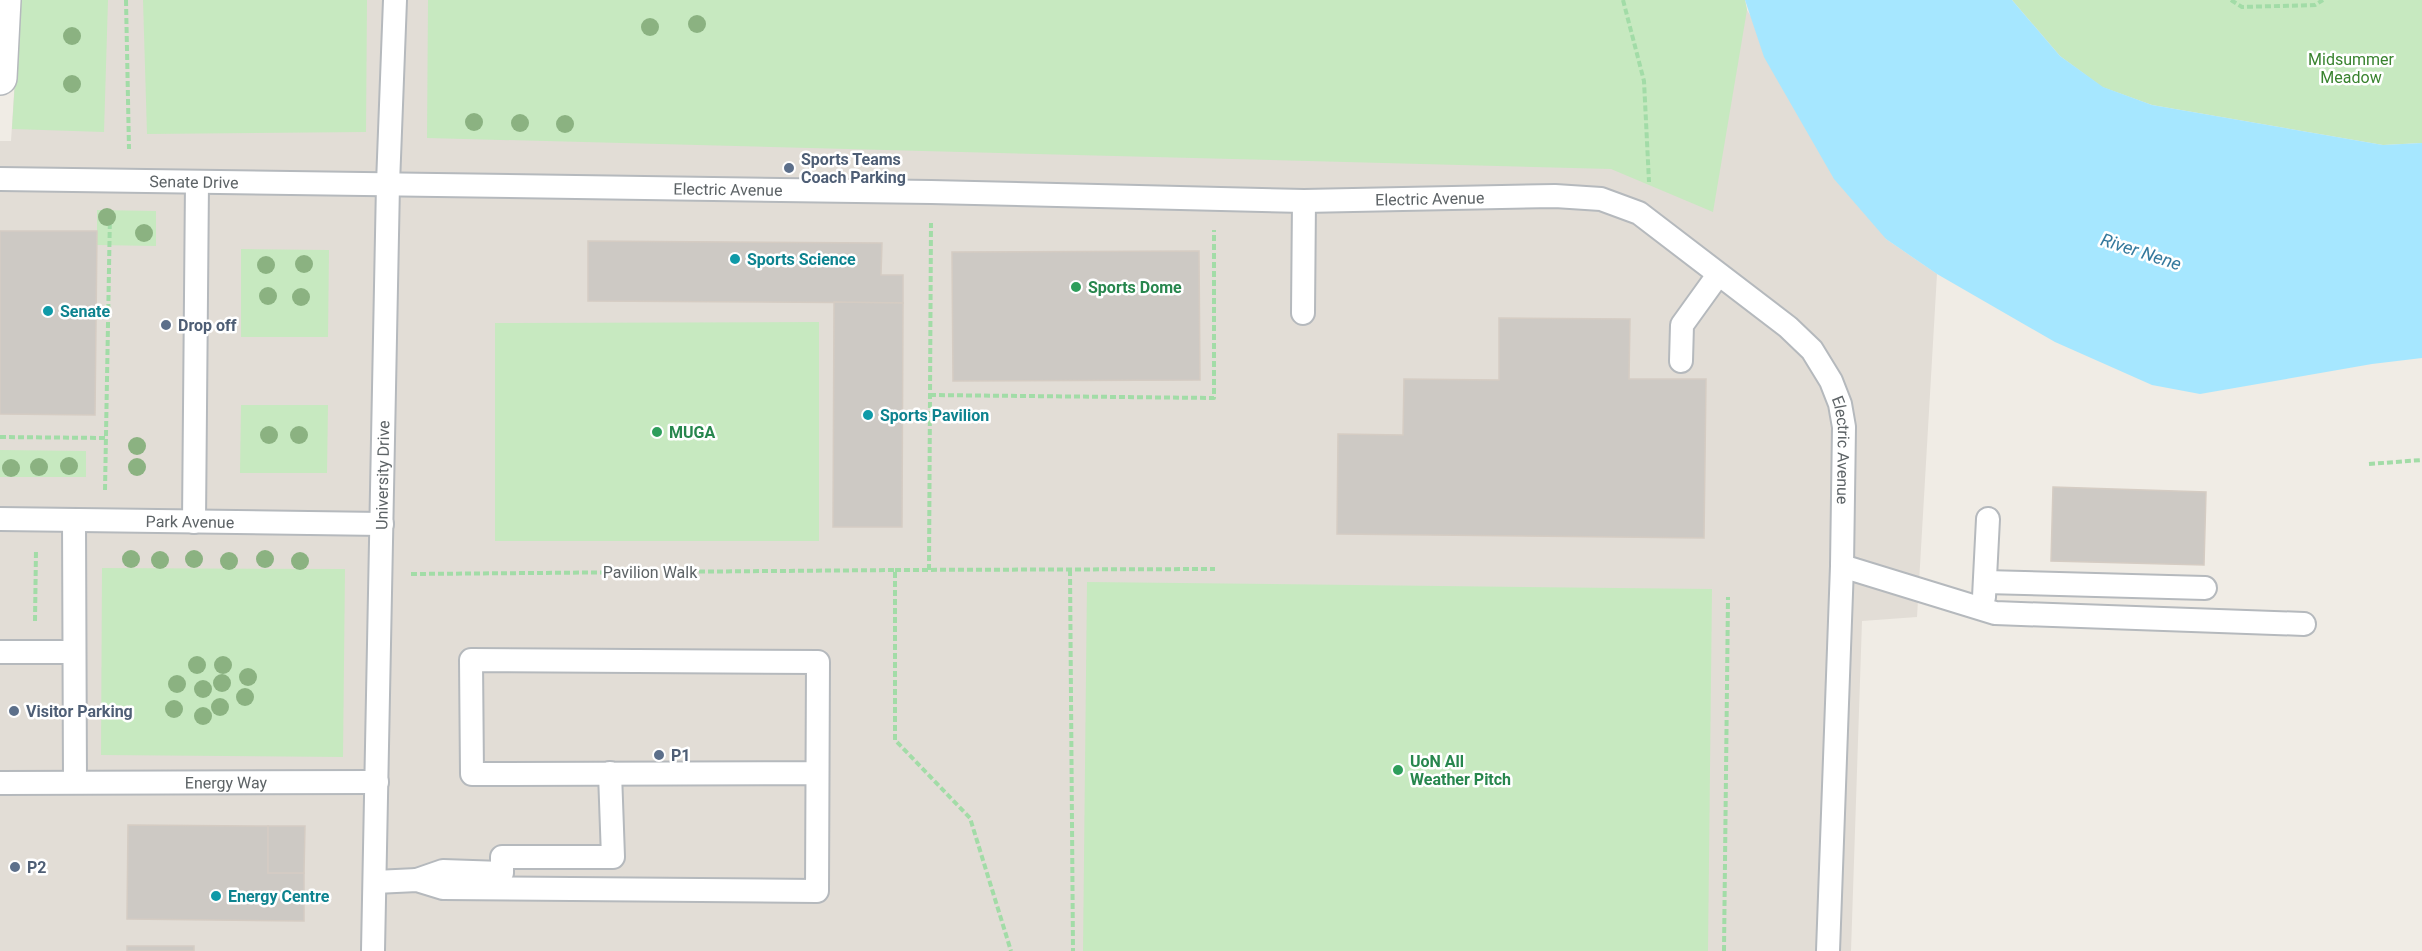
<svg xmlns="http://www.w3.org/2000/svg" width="2422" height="951" font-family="Roboto,sans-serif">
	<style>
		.education { fill: #e2ddd6 }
		.green { fill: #c7e9c0 }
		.water { fill: #a6e7ff }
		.building { fill: #cdc9c4; stroke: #d5ccc3; stroke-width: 1.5 }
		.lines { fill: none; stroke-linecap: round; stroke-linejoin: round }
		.lane-casing { stroke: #b5b9bd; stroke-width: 26 }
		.street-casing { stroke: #b5b9bd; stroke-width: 36 }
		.path { stroke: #a2dca7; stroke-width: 4; stroke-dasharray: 6 3; stroke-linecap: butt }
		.lane { stroke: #fff; stroke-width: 22 }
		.street { stroke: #fff; stroke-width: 33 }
		.tree { fill: #8bb281 }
		.service-dot { fill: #5c6f8a; stroke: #fff; stroke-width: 2 }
		.culture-dot { fill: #0f9aa8; stroke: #fff; stroke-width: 2 }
		.leisure-dot { fill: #2e9e5b; stroke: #fff; stroke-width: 2 }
		.labels { text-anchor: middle; stroke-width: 5; stroke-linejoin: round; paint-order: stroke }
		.park-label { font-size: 16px; fill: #39832f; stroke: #fff }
		.service-label { font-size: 16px; font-weight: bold; fill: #4e5e75; stroke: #fff; text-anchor: start }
		.street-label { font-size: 16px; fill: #5d6366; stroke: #fff }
		.culture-label { font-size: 16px; font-weight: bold; fill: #0d838f; stroke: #fff; text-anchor: start }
		.leisure-label { font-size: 16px; font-weight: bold; fill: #27864d; stroke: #fff; text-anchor: start }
		.water-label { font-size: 18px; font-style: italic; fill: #34799d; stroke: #fff }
	</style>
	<rect width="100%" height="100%" fill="#f0ece5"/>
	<polygon class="education" points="20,0 1745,0 1747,10 1886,239 1937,274 1917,617 1862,621 1851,951 0,951 0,141 11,141"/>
	<g class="green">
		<polygon points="20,0 108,0 104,132 12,129"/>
		<polygon points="143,0 367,0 366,132 147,134"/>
		<polygon points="428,0 1745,0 1747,10 1713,212 1611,169 427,138"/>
		<polygon points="2012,0 2422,0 2422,143 2383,145 2152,105 2102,87 2060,56"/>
		<polygon points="97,210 156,211 156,246 97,245"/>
		<polygon points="241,249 329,250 328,337 241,337"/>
		<polygon points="819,322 819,541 495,541 495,323"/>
		<polygon points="241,405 328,405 327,473 240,473"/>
		<polygon points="0,450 86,451 86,477 0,477"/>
		<polygon points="102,568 345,569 343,757 101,755"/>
		<polygon points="1087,582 1712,589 1708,951 1083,951"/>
	</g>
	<polygon class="water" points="1745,0 2012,0 2060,56 2103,87 2152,105 2383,145 2422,143 2422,358 2372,364 2200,394 2152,385 2055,342 1937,274 1886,239 1834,179 1764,57"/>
	<g class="building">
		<polygon points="0,231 97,231 95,415 0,414"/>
		<polygon points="588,241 882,243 881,275 903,275 903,303 588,301"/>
		<polygon points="1199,251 1200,380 953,381 952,252"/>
		<polygon points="834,302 903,303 902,527 833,527"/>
		<polygon points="1499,318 1630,319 1629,379 1706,379 1704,538 1337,534 1338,434 1403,435 1404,379 1499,380"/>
		<polygon points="2053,487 2206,492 2204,565 2051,561"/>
		<polygon points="128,825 268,826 268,873 304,873 304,921 127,919"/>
		<polygon points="268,826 305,826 304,873 268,873"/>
		<rect x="127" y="946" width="67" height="5"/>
	</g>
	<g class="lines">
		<defs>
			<g id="lane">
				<path id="s1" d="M0 179 931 192 1304 201 1555 196 1601 199 1639 213 1788 327 1812 350 1831 381 1840 404 1844 427 1842 566 1828 951"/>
				<polyline points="1303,313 1304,201"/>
				<polyline points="1681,361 1682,325 1718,275"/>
				<path id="s2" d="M0 519 382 524"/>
				<polyline points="74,520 75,782"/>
				<polyline points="194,522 197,182"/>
				<polyline points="1842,566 1995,613 2304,624"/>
				<polyline points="1985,582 2205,588"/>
				<polyline points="1984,597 1988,519"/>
				<polyline points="0,652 74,652"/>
				<path id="s3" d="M0 783 377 782"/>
				<polyline points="417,880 443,871 502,873 502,857 613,857 610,773"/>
				<polyline points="375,882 417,880 443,888 817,891 818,662 471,660 472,774 817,773"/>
				<path id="s4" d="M373 951 388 184 395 0"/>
			</g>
			<polyline id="street" points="0,78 4,0"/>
		</defs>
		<use href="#lane" class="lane-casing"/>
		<use href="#street" class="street-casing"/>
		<g class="path">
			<polyline points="126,0 129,149"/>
			<polyline points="1623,0 1644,81 1649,182"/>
			<polyline points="2231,0 2242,7 2315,5 2323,0"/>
			<polyline points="930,395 1214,398 1214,230"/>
			<polyline points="0,437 105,438"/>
			<polyline points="2369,464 2422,460"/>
			<polyline points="105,490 110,213"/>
			<polyline points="895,570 1215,569"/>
			<polyline points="929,570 931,223"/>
			<polyline points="1070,570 1073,951"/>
			<polyline points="411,574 895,570 895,740 970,818 1011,951"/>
			<polyline points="35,621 36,550"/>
			<polyline points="1724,951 1728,597"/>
		</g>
		<use href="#lane" class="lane"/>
		<use href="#street" class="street"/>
	</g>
	<g class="tree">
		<circle cx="697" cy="24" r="9"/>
		<circle cx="650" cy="27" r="9"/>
		<circle cx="72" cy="36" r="9"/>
		<circle cx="72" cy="84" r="9"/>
		<circle cx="474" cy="122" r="9"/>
		<circle cx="520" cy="123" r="9"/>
		<circle cx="565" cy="124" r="9"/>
		<circle cx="107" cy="217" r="9"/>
		<circle cx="144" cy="233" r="9"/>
		<circle cx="304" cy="264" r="9"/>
		<circle cx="266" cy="265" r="9"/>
		<circle cx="268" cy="296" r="9"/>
		<circle cx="301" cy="297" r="9"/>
		<circle cx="269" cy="435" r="9"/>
		<circle cx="299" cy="435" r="9"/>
		<circle cx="137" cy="446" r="9"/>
		<circle cx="69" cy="466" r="9"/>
		<circle cx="39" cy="467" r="9"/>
		<circle cx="137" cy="467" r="9"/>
		<circle cx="11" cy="468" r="9"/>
		<circle cx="131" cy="559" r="9"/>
		<circle cx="194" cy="559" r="9"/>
		<circle cx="265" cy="559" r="9"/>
		<circle cx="160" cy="560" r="9"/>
		<circle cx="229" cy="561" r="9"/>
		<circle cx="300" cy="561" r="9"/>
		<circle cx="197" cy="665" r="9"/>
		<circle cx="223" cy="665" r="9"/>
		<circle cx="248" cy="677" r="9"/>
		<circle cx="222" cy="683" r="9"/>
		<circle cx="177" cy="684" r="9"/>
		<circle cx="203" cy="689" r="9"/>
		<circle cx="245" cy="697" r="9"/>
		<circle cx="220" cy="707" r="9"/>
		<circle cx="174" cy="709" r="9"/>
		<circle cx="203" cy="716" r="9"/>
	</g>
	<g class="service-dot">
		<circle cx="789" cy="168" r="6"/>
		<circle cx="166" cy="325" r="6"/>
		<circle cx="14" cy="711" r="6"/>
		<circle cx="659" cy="755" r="6"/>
		<circle cx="15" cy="867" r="6"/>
	</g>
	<g class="culture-dot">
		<circle cx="735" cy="259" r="6"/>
		<circle cx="48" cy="311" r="6"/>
		<circle cx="868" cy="415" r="6"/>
		<circle cx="216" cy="896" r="6"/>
	</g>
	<g class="leisure-dot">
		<circle cx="1076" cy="287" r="6"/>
		<circle cx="657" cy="432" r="6"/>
		<circle cx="1398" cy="770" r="6"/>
	</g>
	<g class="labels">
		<g class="park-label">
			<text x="2351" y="65">Midsummer<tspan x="2351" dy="18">Meadow</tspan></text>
		</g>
		<g class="service-label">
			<text x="801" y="165">Sports Teams<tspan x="801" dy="18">Coach Parking</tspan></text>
			<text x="178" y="331">Drop off</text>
			<text x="26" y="717">Visitor Parking</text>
			<text x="671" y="761">P1</text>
			<text x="27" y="873">P2</text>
		</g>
		<g class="street-label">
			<text dy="6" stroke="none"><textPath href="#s1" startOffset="194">Senate Drive</textPath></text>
			<text dy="6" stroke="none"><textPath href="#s1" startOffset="728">Electric Avenue</textPath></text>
			<text dy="6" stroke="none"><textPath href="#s1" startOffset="1430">Electric Avenue</textPath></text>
			<text dy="6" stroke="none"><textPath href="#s1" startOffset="1970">Electric Avenue</textPath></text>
			<text dy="6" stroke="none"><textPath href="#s4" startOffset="476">University Drive</textPath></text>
			<text dy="6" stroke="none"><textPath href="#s2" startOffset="190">Park Avenue</textPath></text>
			<text x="650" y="578">Pavilion Walk</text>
			<text dy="6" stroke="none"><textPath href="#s3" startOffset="226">Energy Way</textPath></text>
		</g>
		<g class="culture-label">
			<text x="747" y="265">Sports Science</text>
			<text x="60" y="317">Senate</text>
			<text x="880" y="421">Sports Pavilion</text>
			<text x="228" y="902">Energy Centre</text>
		</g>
		<g class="leisure-label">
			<text x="1088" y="293">Sports Dome</text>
			<text x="669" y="438">MUGA</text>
			<text x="1410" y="767">UoN All<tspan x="1410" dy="18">Weather Pitch</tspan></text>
		</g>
		<g class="water-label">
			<text transform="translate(2141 252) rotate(18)" y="6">River Nene</text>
		</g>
	</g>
</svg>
